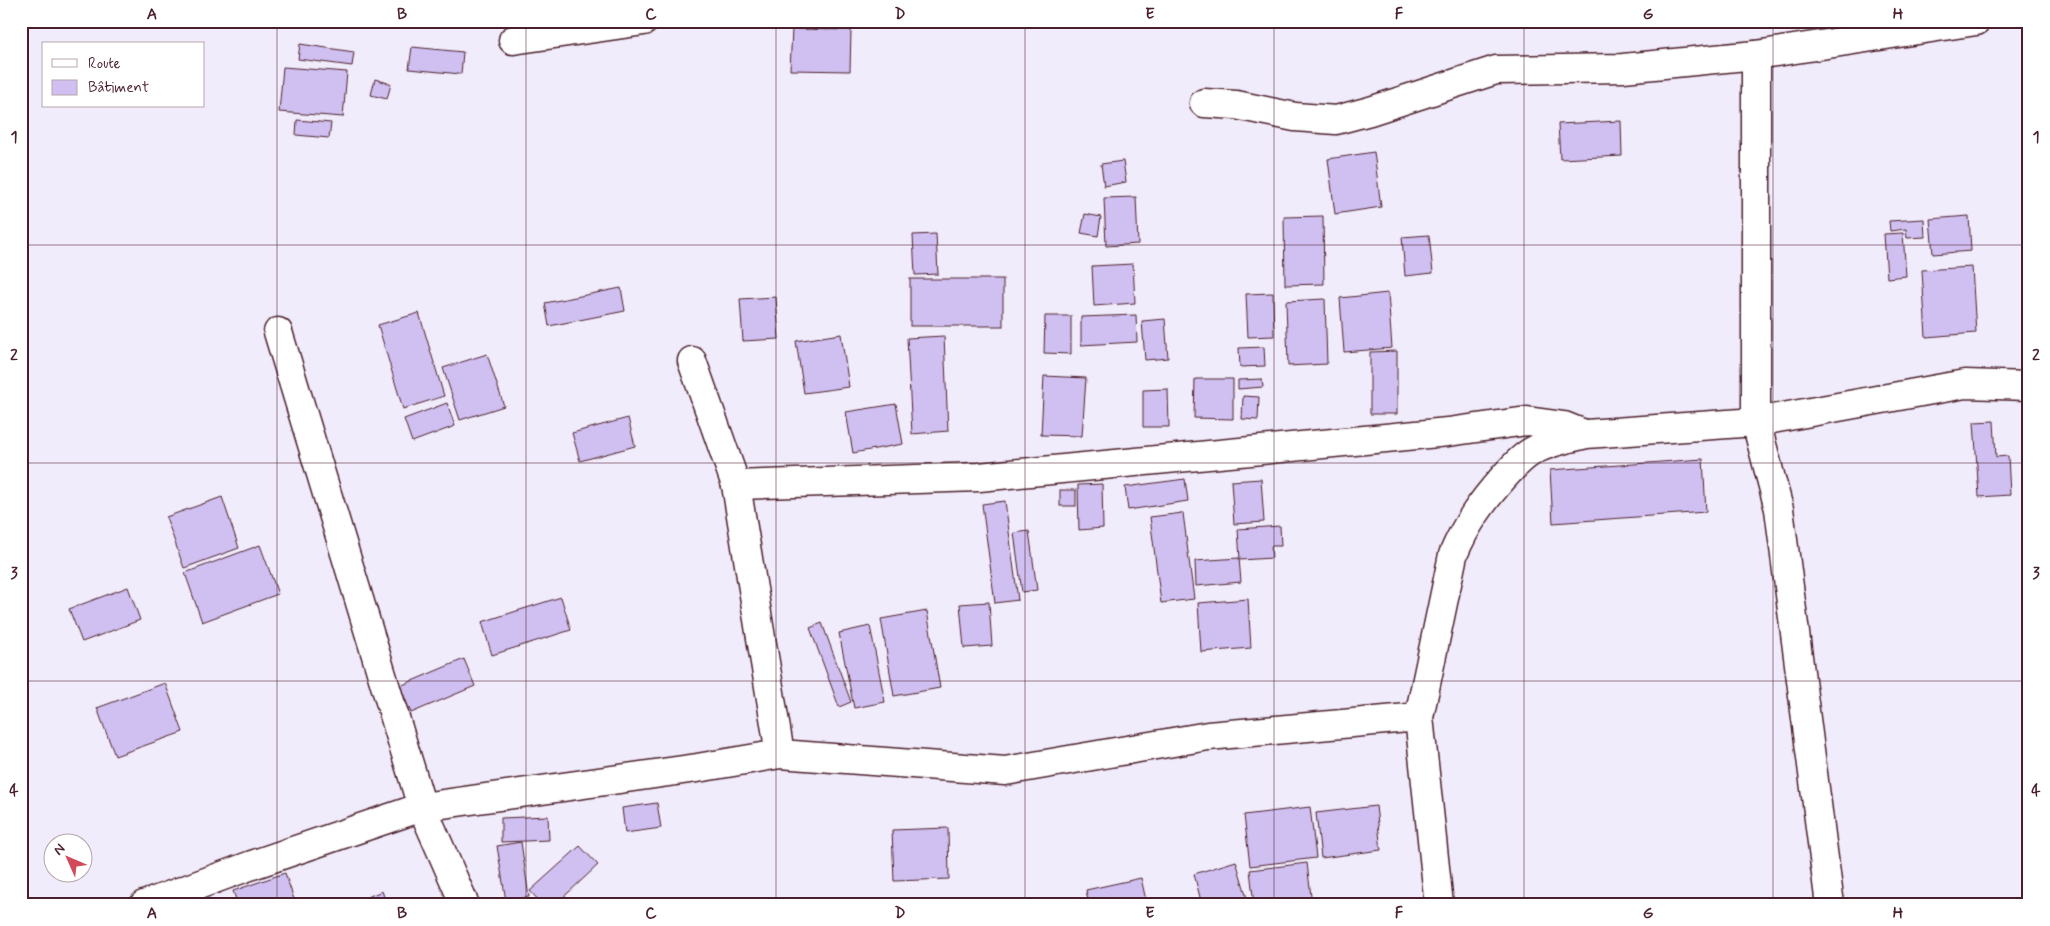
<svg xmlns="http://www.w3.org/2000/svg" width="2050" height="926" font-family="Mynerve,sans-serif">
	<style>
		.building { fill: #d0c0f1; stroke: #4a1f2b }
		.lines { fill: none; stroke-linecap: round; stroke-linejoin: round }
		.minor-casing { stroke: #4a1f2b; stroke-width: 31 }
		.minor { stroke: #fff; stroke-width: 28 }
		.grid { fill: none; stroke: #4a1f2b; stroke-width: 1; stroke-opacity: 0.55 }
		.neatline { fill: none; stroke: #4a1f2b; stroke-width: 2 }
		.grid-label { font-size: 16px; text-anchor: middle; font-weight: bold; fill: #4a1f2b }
	</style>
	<rect width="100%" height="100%" fill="#f1ecfb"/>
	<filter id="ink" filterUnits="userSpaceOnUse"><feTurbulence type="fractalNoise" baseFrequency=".02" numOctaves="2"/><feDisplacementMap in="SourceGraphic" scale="10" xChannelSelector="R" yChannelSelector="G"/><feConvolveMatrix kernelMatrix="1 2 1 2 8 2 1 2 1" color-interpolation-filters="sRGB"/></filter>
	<g filter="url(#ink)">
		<g class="building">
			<polygon points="792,29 851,30 850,71 790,70"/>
			<polygon points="300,44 354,52 352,66 298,59"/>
			<polygon points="412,47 463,52 461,74 409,69"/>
			<polygon points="283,67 347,72 343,117 279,112"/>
			<polygon points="375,79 391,84 387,99 371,95"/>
			<polygon points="297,120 331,123 329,138 296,135"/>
			<polygon points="1621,121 1622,156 1560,159 1558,124"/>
			<polygon points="1374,152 1381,207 1335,214 1328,159"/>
			<polygon points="1123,161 1126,182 1104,186 1101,164"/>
			<polygon points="1136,197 1138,244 1106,246 1104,198"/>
			<polygon points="1085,214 1101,217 1098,236 1081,233"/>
			<polygon points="1323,216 1324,284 1285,285 1284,217"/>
			<polygon points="1969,216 1971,251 1933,254 1930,219"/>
			<polygon points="1924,219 1925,237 1907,238 1906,229 1890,231 1889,221"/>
			<polygon points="1903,233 1906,276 1887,278 1884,234"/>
			<polygon points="936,234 938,274 915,275 913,235"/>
			<polygon points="1429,235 1433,273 1405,276 1402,237"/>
			<polygon points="1133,264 1135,303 1094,306 1092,266"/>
			<polygon points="1972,267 1976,333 1926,337 1922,270"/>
			<rect x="910" y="279" width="93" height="47"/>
			<polygon points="621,288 625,311 549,326 545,303"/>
			<polygon points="1273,293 1274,336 1248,337 1246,294"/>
			<polygon points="1388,293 1392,348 1344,352 1340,298"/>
			<polygon points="776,297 779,339 743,341 740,299"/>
			<polygon points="1325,299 1327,364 1288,366 1286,301"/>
			<polygon points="419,313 444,396 403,409 378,325"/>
			<polygon points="1136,315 1137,342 1081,345 1081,317"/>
			<polygon points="1045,316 1071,316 1071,354 1044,353"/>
			<polygon points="1165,319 1168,358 1145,360 1142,321"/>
			<polygon points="841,334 849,387 804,393 796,341"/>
			<polygon points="944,336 948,431 912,434 907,338"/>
			<polygon points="1264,347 1265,366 1240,367 1239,348"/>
			<polygon points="1397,351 1397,414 1370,414 1370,352"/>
			<polygon points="487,354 504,406 460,420 443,368"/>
			<polygon points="1044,376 1086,378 1082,436 1041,435"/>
			<polygon points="1195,379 1233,379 1233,419 1194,418"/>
			<polygon points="1262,379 1263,387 1238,389 1238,380"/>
			<polygon points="1168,389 1169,427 1143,427 1143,390"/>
			<polygon points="1243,396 1259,397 1258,420 1242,419"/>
			<polygon points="447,403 455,426 412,442 404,419"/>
			<polygon points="896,404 903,444 853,453 846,412"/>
			<polygon points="628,418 635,446 580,461 572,433"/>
			<polygon points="1994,421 1996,457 2008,456 2010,495 1979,497 1974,422"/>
			<polygon points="1703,459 1706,512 1553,523 1550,470"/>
			<polygon points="1185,479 1188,501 1128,510 1125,487"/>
			<polygon points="1261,479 1264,522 1234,524 1231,481"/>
			<polygon points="1102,484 1103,528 1079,530 1078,485"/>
			<rect x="1060" y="490" width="16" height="16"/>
			<polygon points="222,497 239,548 184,568 166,517"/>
			<polygon points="1005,501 1018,600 995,603 982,504"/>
			<polygon points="1183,513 1194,599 1161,603 1150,517"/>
			<polygon points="1280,526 1281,546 1271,546 1272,558 1240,560 1238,529"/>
			<polygon points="1029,531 1037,590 1022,592 1014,533"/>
			<polygon points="260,545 278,594 202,622 185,573"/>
			<polygon points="1239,558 1241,582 1196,586 1195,561"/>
			<polygon points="128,587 140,620 82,642 69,609"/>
			<polygon points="561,597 571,630 492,655 482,622"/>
			<polygon points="1248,599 1251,648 1201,652 1198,603"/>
			<polygon points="989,602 992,646 964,648 960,604"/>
			<polygon points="927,611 940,688 894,696 881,619"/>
			<polygon points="822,623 851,702 839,707 810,628"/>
			<polygon points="870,626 885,702 854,708 839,633"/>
			<polygon points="464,659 475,686 411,713 400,686"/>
			<polygon points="165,683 183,732 115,756 97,708"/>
			<polygon points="657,803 661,828 625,833 622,808"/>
			<polygon points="1376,806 1381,850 1321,858 1316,813"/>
			<polygon points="1310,807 1316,858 1250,866 1244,815"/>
			<polygon points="548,816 549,840 501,842 501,818"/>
			<polygon points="948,828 949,879 894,881 892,830"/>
			<polygon points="521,842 529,897 506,901 497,846"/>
			<polygon points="580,846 598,865 555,905 543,905 530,891"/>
			<polygon points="1236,861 1249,905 1202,905 1194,874"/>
			<polygon points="1307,863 1312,905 1254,905 1250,870"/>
			<polygon points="285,873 296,905 238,905 233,891"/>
			<polygon points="1141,878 1147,905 1089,905 1086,890"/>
			<polygon points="382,891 387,905 348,905"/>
		</g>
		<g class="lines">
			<defs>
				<g id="minor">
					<polyline points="513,40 644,21"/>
					<polyline points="1756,55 1756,422 1779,509 1830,905"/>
					<polyline points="1204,103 1236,105 1295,117 1336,120 1370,111 1496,70 1623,68 1756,55 1976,21"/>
					<polyline points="278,332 422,807 465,905"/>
					<polyline points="692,361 736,485 780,754"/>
					<polyline points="736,485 979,477 1448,432 1527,421 1564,426 1584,434"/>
					<polyline points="144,905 252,865 422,807 697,768 780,754 1005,771 1208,736 1419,717"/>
					<path d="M1439 905 1419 717 1453 555C1466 524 1481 503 1503 478 1511 469 1521 458 1531 452 1547 442 1568 439 1586 434L1756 422 1965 384 2029 386"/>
				</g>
			</defs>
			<use href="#minor" class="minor-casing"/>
			<use href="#minor" class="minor"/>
		</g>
	</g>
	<path class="grid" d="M277 21V905M526 21V905M776 21V905M1025 21V905M1274 21V905M1524 21V905M1773 21V905M21 245H2029M21 463H2029M21 681H2029"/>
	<rect width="2050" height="926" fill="none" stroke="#fff" stroke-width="55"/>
	<rect x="42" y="42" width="162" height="65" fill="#ffffff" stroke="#b7a5aa"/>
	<rect x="52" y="59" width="25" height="8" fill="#ffffff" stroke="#b7a5aa"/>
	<text x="88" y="68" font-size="15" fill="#4a1f2b">Route</text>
	<rect x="52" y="80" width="25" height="15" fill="#d0c0f1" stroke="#b7a5aa"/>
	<text x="88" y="92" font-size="15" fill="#4a1f2b">Bâtiment</text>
	<g transform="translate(68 858) rotate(315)"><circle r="24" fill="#ffffff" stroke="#b7a5aa"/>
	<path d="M0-4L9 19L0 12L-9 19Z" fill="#d1495b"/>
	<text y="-8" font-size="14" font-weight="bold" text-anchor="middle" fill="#4a1f2b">N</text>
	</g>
	<rect x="28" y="28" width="1994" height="870" class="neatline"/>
	<g class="grid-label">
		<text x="152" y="19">A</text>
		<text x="402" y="19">B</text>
		<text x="651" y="19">C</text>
		<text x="900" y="19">D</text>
		<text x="1150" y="19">E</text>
		<text x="1399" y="19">F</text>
		<text x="1648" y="19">G</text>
		<text x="1898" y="19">H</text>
		<text x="14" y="142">1</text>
		<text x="2036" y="142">1</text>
		<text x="14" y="360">2</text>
		<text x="2036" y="360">2</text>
		<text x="14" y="578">3</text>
		<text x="2036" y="578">3</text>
		<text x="14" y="795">4</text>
		<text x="2036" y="795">4</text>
		<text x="152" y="918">A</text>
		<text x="402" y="918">B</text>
		<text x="651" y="918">C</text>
		<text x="900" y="918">D</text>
		<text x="1150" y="918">E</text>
		<text x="1399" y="918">F</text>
		<text x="1648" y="918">G</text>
		<text x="1898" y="918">H</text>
	</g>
</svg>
